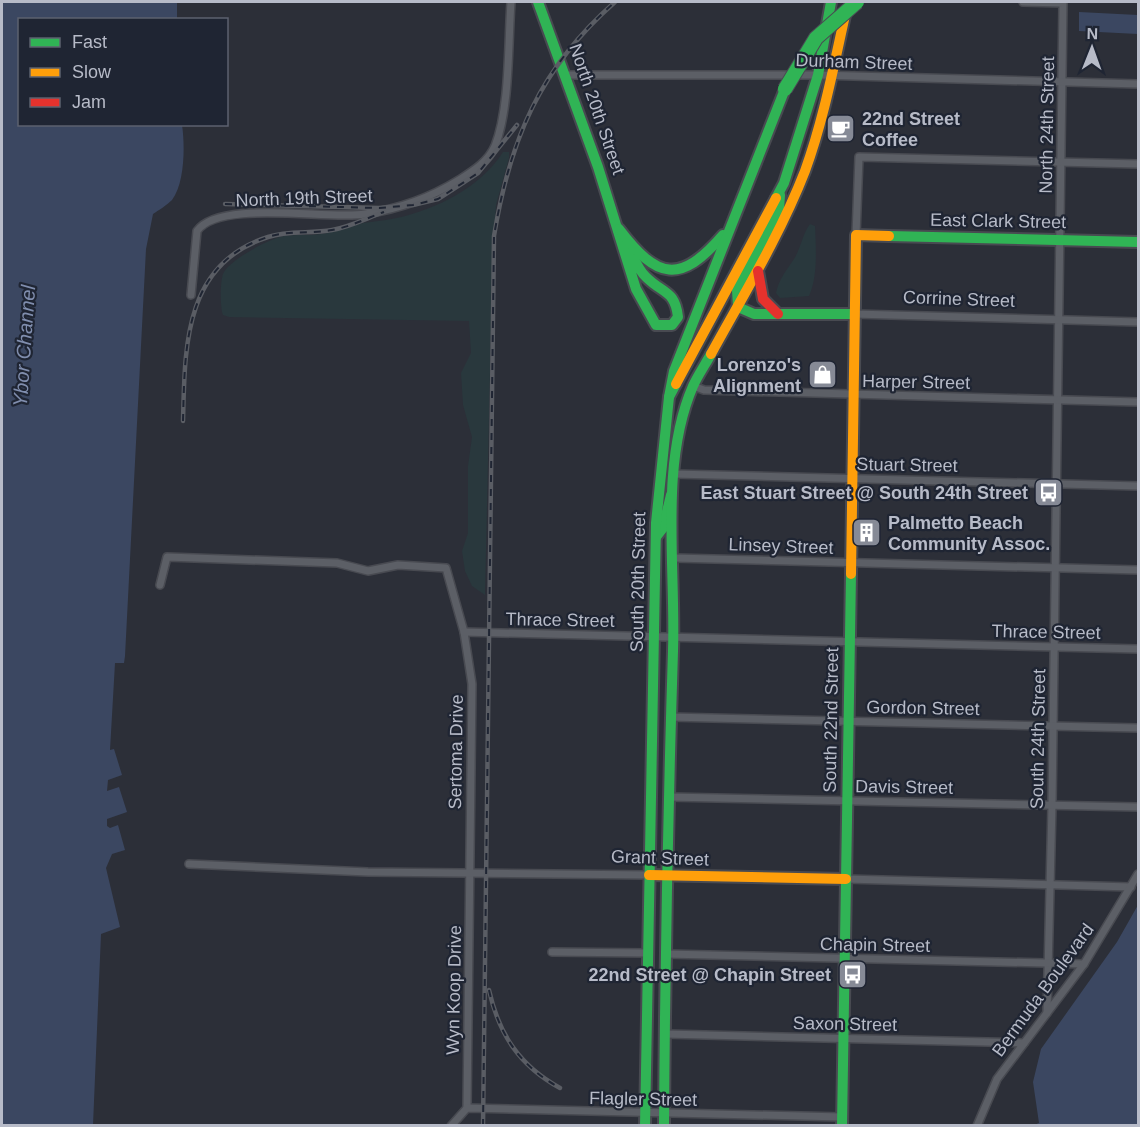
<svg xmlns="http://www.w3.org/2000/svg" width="1140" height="1127" font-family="Arial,sans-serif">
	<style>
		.green { fill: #29383d }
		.water { fill: #3b4761 }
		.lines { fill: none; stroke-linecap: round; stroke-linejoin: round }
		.street-casing { stroke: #484a51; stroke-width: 10 }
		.fast-casing { stroke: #484a51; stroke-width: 14 }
		.slow-casing { stroke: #484a51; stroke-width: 14 }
		.jam-casing { stroke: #484a51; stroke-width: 14 }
		.street { stroke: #5c5f66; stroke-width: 7 }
		.fast { stroke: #30b455; stroke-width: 10 }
		.slow { stroke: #ff9f0a; stroke-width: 10 }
		.jam { stroke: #e5322d; stroke-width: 10 }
		.rail-casing { stroke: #5a5d64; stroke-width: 4.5 }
		.rail { stroke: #1f2533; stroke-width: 2; stroke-dasharray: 7; stroke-linecap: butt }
		.fast-bridge-casing { stroke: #494b53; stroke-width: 16; stroke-linecap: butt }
		.fast-bridge { stroke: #30b455; stroke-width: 14 }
		.labels { text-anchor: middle; stroke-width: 4.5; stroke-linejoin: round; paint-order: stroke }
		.street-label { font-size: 18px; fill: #b7bbc8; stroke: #1f2533 }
		.poi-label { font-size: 18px; font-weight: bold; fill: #b7bbc8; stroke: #1f2533; text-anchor: end }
		.water-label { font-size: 20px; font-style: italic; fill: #808eae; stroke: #1f2533 }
	</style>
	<rect width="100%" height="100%" fill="#2c2f38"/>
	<g class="green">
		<path d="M503 152H509V158L496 205 492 284 485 595 472 586 465 571 462 551 468 533V466L472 437 463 405 461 373 471 353 469 321 229 317 223 315C220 307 220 283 223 274 229 260 270 238 284 236 296 234 309 236 321 234 331 233 342 228 352 225 367 222 382 221 397 218 437 209 481 187 503 152Z"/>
		<path d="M810 224 815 226C816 247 818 277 809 296L780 298 776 293C779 279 786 271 794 259 801 248 802 235 810 224Z"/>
	</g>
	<g class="water">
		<path d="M2 2H177V19L20 20V124L182 125C185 144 185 183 172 200 167 205 159 210 153 214L146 249 125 656 124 663H115L110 750 114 749 122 775 108 780 107 791 119 787 127 812 107 819V826L110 828 118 825 125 850 112 854 106 868 120 927 101 934 93 1125H2Z"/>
		<polygon points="1079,12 1138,15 1138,34 1079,31"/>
		<polygon points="1138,905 1138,1125 1034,1125 1039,1123 1033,1082 1041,1049 1117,942"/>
	</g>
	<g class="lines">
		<defs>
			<g id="street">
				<polyline points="1023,2 1063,3 1052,805 1047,1013"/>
				<polyline points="568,75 818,75 1138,84"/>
				<polyline points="856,235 859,157 1138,164"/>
				<path d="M191 295 197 231C219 199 328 220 365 214 399 209 430 198 459 180 473 171 488 162 495 146 510 108 508 44 511 2"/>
				<polyline points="854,314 1138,322"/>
				<polyline points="693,386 704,390 1138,402"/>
				<polyline points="674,474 1138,486"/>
				<polyline points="674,558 1138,570"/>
				<polyline points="160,585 167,557 337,563 368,571 398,565 446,568 464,632 472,684 467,1108"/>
				<polyline points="464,632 1138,649"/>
				<polyline points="670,717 1138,728"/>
				<polyline points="669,797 1138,807"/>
				<polyline points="189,864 368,872 649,875"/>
				<polyline points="846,879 1131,887"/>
				<polyline points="552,952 647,953"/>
				<polyline points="666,954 1084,964"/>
				<polyline points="666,1034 1024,1043"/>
				<polyline points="451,1126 467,1108 842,1117"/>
				<polyline points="977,1126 997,1079 1084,964 1138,874"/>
			</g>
			<g id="fast">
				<path d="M538 2 598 167 636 289 656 325H672L678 317C675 290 663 294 646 277 638 270 634 258 629 248"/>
				<polyline points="776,198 784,183 818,75 831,2"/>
				<path d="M619 229C657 279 680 285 723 235"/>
				<polyline points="889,236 1138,242"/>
				<polyline points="738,307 754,314 854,314"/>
				<polyline points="738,307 737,290 779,210 780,195"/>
				<polyline points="669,397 674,371 785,89"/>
				<polyline points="656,537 663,528 671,495"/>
				<polyline points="645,1126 656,523 669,397 676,384"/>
				<path d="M664 1126C665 967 668 809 673 651 676 567 659 464 693 386 698 375 705 365 711 354"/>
				<polyline points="842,1126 851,574"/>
			</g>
			<g id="slow">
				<path d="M711 354C744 294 780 235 805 171 824 119 834 64 846 11"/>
				<polyline points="676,384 776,198"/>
				<polyline points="851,574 856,235 889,236"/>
				<polyline points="649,875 846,879"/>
			</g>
			<polyline id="jam" points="758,271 763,299 778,314"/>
		</defs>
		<use href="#street" class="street-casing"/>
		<use href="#fast" class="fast-casing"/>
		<use href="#slow" class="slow-casing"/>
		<use href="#jam" class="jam-casing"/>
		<use href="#street" class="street"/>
		<use href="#fast" class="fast"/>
		<use href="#slow" class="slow"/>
		<use href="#jam" class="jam"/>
		<defs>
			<g id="rail">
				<polyline points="225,204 379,208 413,205 438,199 478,173 517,125"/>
				<path d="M183 421C185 348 183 264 268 237 289 230 311 234 332 230 350 227 367 218 384 212"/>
				<path d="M489 990C499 1035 520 1066 560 1088"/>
				<polyline points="620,1097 630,1097"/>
				<path d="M483 1126 494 236C510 139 540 68 615 2"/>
			</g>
		</defs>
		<use href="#rail" class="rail-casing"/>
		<use href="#rail" class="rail"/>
		<defs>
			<polyline id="fast-bridge" points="785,89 816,38 857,2"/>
		</defs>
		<use href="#fast-bridge" class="fast-bridge-casing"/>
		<use href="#fast-bridge" class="fast-bridge"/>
	</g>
	<defs>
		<symbol id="cafe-square" viewBox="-11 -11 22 22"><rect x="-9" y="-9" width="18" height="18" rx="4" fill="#868a96" stroke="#1f2533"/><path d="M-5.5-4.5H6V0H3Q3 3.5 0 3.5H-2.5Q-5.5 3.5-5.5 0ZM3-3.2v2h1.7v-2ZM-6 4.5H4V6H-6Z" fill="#fff"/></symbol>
		<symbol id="shop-square" viewBox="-11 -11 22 22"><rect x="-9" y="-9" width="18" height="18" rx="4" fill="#868a96" stroke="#1f2533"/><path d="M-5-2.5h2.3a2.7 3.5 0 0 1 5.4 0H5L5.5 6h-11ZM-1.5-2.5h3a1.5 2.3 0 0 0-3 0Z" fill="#fff"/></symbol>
		<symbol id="bus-square" viewBox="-11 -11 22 22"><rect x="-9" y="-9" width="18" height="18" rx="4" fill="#868a96" stroke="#1f2533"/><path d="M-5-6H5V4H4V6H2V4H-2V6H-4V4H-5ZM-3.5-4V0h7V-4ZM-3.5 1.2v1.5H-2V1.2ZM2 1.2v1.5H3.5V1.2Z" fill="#fff"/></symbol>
		<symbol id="building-square" viewBox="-11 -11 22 22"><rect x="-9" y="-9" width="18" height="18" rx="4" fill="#868a96" stroke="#1f2533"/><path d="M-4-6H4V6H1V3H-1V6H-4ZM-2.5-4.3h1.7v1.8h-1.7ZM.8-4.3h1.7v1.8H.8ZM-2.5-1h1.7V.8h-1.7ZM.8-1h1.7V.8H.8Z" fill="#fff"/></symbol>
	</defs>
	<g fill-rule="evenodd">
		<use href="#cafe-square" x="824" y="112" width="33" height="33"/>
		<use href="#shop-square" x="806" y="358" width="33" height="33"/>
		<use href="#bus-square" x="1032" y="476" width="33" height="33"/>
		<use href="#building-square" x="850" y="516" width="33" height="33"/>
		<use href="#bus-square" x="836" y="958" width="33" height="33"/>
	</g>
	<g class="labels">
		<g class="street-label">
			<text transform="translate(854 62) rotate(2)" y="6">Durham Street</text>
			<text transform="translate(597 109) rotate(71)" y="6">North 20th Street</text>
			<text transform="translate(1047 125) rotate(-89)" y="6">North 24th Street</text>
			<text transform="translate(304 198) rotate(-2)" y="6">North 19th Street</text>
			<text transform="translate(998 221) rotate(1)" y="6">East Clark Street</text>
			<text transform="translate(959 299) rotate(2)" y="6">Corrine Street</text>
			<text transform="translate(916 382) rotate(1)" y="6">Harper Street</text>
			<text transform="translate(907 465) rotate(1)" y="6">Stuart Street</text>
			<text transform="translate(781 546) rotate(2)" y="6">Linsey Street</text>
			<text transform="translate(638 582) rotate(-89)" y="6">South 20th Street</text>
			<text transform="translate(560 620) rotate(1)" y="6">Thrace Street</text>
			<text transform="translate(1046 632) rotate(1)" y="6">Thrace Street</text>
			<text transform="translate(923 708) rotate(1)" y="6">Gordon Street</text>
			<text transform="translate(831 720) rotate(-89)" y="6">South 22nd Street</text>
			<text transform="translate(1038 739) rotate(-89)" y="6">South 24th Street</text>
			<text transform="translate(456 752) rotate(-89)" y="6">Sertoma Drive</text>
			<text transform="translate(904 787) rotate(1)" y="6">Davis Street</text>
			<text transform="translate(660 858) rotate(2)" y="6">Grant Street</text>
			<text transform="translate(875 945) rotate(1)" y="6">Chapin Street</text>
			<text transform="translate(454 990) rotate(-89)" y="6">Wyn Koop Drive</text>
			<text transform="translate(1043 990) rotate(-54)" y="6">Bermuda Boulevard</text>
			<text transform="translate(845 1024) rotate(1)" y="6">Saxon Street</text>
			<text transform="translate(643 1099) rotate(1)" y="6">Flagler Street</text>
		</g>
		<g class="poi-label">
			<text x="862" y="125" text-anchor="start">22nd Street<tspan x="862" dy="21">Coffee</tspan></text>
			<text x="801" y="371">Lorenzo's<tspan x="801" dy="21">Alignment</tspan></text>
			<text x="1028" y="499">East Stuart Street @ South 24th Street</text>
			<text x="888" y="529" text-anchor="start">Palmetto Beach<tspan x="888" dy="21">Community Assoc.</tspan></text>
			<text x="831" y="981">22nd Street @ Chapin Street</text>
		</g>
		<g class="water-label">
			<text transform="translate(24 346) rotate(-86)" y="7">Ybor Channel</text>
		</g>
	</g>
	<rect width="1140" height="1127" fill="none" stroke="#b7bbc8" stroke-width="6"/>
	<rect x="18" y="18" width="210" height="108" fill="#1f2533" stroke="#5c616f" stroke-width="1.5"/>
	<rect x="30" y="38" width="30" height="9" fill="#30b455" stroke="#5c616f" stroke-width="1.5"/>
	<text x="72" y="48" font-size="18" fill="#b7bbc8">Fast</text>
	<rect x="30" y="68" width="30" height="9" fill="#ff9f0a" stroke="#5c616f" stroke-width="1.5"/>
	<text x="72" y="78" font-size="18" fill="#b7bbc8">Slow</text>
	<rect x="30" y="98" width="30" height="9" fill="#e5322d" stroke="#5c616f" stroke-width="1.5"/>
	<text x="72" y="108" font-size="18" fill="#b7bbc8">Jam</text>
	<g transform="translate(1092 48) rotate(1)" stroke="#1f2533" stroke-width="4.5" paint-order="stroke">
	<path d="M0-4.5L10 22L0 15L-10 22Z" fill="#b7bbc8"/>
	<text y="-9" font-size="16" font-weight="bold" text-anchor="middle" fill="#b7bbc8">N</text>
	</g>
</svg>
